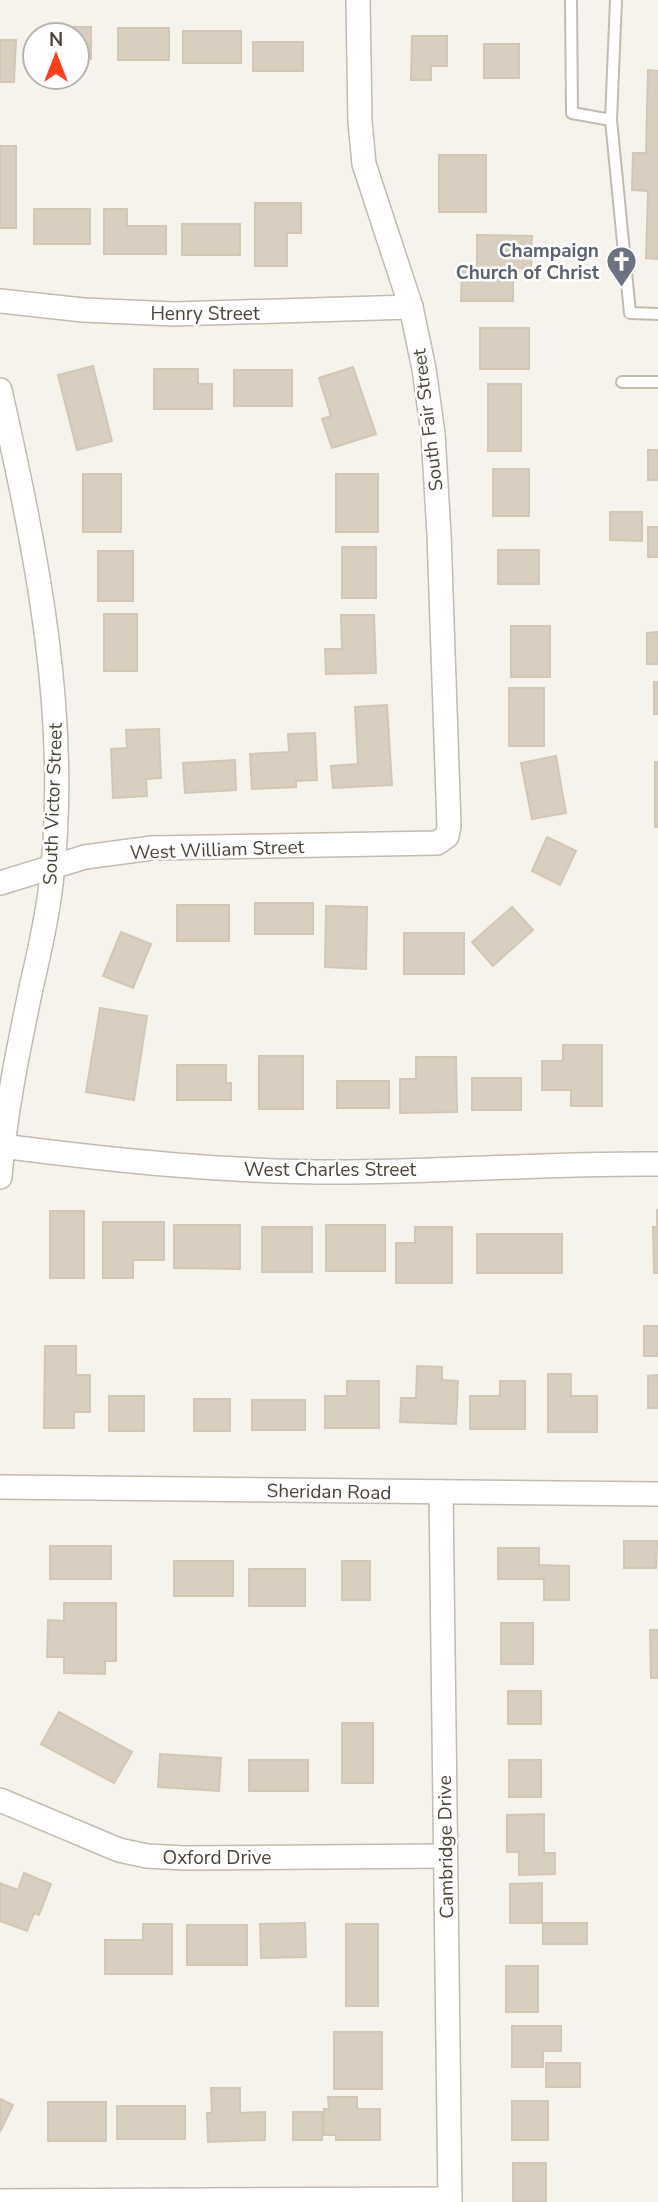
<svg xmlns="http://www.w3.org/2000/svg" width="658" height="2202" font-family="'Nunito Sans',sans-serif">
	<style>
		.building { fill: #d8cfc1; stroke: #d3c7b4; stroke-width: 2 }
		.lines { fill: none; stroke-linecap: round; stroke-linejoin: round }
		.service-casing { stroke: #c2bbae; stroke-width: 14 }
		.minor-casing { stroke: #c2bbae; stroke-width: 26 }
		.service { stroke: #fff; stroke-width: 10 }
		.minor { stroke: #fff; stroke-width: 23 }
		.labels { text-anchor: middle; stroke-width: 5; stroke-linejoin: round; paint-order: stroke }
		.worship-label { font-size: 19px; font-weight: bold; fill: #5b616d; stroke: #fff; text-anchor: end }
		.street-label { font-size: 19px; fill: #4b4439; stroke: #fff }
	</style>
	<rect width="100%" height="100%" fill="#f6f3ec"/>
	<g class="building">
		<polygon points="51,27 91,27 91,59 77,59 77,35 51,35"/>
		<rect x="118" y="28" width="51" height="32"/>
		<rect x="183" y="31" width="58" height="32"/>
		<polygon points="412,36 447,36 447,66 431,66 431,80 411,80"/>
		<polygon points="0,40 16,40 14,82 0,82"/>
		<rect x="253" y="42" width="50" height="29"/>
		<rect x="484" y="44" width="35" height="34"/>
		<polygon points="648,70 658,71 658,259 646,258 648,191 632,190 633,153 646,153"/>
		<rect x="0" y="146" width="16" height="82"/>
		<rect x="439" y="155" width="47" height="57"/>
		<polygon points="255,203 301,203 301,233 287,233 287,266 255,266"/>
		<rect x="34" y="209" width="56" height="35"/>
		<polygon points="104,209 127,209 127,226 166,226 166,254 104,254"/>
		<rect x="182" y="224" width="58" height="31"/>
		<polygon points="477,235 532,236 531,269 513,268 513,301 461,301 462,271 477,271"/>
		<rect x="480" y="328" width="49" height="41"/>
		<polygon points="93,366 112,441 77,450 58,375"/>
		<polygon points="353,367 376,434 332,448 322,419 331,416 319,378"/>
		<polygon points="154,369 198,369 198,384 212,384 212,409 154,409"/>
		<rect x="234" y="370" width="58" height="36"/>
		<rect x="488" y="384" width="33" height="67"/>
		<rect x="648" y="450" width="10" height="30"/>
		<rect x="493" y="469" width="36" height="47"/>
		<rect x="83" y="474" width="38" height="58"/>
		<rect x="336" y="474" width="42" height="58"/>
		<polygon points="610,512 642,512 642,541 610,540"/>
		<rect x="648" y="527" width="10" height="30"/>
		<rect x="342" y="547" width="34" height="51"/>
		<rect x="498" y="550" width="41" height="34"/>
		<rect x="98" y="551" width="35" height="50"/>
		<rect x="104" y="614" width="33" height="57"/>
		<polygon points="341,615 374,615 376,673 326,674 325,649 342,649"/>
		<rect x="511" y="626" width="39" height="51"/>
		<polygon points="658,632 658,664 647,664 647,633"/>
		<rect x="654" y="682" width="4" height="32"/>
		<rect x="509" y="688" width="35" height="58"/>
		<polygon points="387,705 392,785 333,788 331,766 358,764 355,707"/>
		<polygon points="159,729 161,778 146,779 147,796 113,798 111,749 127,748 126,730"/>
		<polygon points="315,733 317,780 296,781 296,787 252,789 250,754 289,752 288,734"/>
		<polygon points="556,756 566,813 532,819 521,763"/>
		<polygon points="235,760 236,790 185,793 183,763"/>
		<rect x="655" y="762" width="3" height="65"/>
		<polygon points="547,837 576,851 560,885 532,871"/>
		<rect x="255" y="903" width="58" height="31"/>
		<rect x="177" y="905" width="52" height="36"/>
		<polygon points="326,906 367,907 366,969 325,967"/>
		<polygon points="512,907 533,930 493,966 472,942"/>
		<polygon points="121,932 151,944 133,988 103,976"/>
		<rect x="404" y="933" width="60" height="41"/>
		<polygon points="100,1008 147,1016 134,1100 86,1092"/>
		<polygon points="563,1045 602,1045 602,1106 571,1106 571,1090 542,1090 542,1061 563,1061"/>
		<rect x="259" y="1056" width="44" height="53"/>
		<polygon points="416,1057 456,1057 457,1112 400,1113 400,1079 416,1079"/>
		<polygon points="177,1065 226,1065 226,1083 231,1083 231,1100 177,1100"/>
		<rect x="472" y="1078" width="49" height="32"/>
		<rect x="337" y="1081" width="52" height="27"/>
		<polygon points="657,1210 658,1210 658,1273 654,1273 653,1227 657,1227"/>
		<rect x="50" y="1211" width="34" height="67"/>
		<polygon points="103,1222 164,1222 164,1260 133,1260 133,1278 103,1278"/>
		<polygon points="174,1225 240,1225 240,1269 174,1268"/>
		<rect x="326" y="1225" width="59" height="46"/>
		<rect x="262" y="1227" width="50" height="45"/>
		<polygon points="415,1227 452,1227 452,1283 396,1283 396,1243 415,1243"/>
		<rect x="477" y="1234" width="85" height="39"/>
		<rect x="644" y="1326" width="14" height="30"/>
		<polygon points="45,1346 76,1346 76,1375 90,1375 90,1412 74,1412 74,1428 44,1428"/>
		<polygon points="417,1366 442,1367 442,1380 458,1381 456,1424 400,1422 401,1398 416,1398"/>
		<polygon points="548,1374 571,1374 571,1396 597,1396 597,1432 548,1432"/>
		<polygon points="658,1375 658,1408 648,1408 648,1376"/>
		<polygon points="347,1381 379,1381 379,1428 325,1428 325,1396 347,1396"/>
		<polygon points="500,1381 525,1381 525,1429 470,1429 470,1396 500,1396"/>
		<rect x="109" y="1396" width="35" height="35"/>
		<rect x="194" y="1399" width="36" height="32"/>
		<rect x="252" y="1400" width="53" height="30"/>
		<polygon points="624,1541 657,1541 656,1568 624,1568"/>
		<rect x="50" y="1546" width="61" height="33"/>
		<polygon points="498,1548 539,1548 539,1565 569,1566 569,1600 544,1600 544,1579 498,1579"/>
		<rect x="174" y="1561" width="59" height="35"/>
		<rect x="342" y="1561" width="28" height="39"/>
		<rect x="249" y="1569" width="56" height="37"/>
		<polygon points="64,1603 116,1603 116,1661 105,1661 105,1674 64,1673 64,1657 47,1657 48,1620 64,1621"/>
		<rect x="501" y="1623" width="32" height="41"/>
		<polygon points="650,1630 658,1630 658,1678 651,1678"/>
		<rect x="508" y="1691" width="33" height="33"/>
		<polygon points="59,1712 132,1752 114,1783 41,1744"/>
		<rect x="342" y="1723" width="31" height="60"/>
		<polygon points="160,1754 221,1758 219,1791 158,1787"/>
		<rect x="249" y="1760" width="59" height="31"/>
		<rect x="509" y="1760" width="32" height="37"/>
		<polygon points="544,1814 544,1853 555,1853 555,1874 519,1875 519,1852 507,1852 507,1815"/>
		<polygon points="24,1873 51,1884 39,1915 34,1913 27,1931 0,1921 0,1883 18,1890"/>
		<polygon points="542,1883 542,1923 510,1923 510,1884"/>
		<polygon points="305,1923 306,1957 261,1958 260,1924"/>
		<rect x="543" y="1923" width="44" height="21"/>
		<polygon points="143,1924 172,1924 172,1974 105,1974 105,1940 143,1940"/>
		<rect x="346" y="1924" width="32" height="82"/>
		<rect x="187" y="1925" width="60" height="40"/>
		<rect x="506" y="1966" width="32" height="46"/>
		<polygon points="512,2026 561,2026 561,2051 543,2051 543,2067 512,2067"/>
		<rect x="334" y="2032" width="48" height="57"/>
		<rect x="546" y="2063" width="34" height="24"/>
		<polygon points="211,2088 240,2088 240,2113 265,2112 265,2140 208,2142 207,2113 212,2113"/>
		<polygon points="328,2097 357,2097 357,2109 380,2109 380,2140 336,2140 336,2135 324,2135 324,2109 329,2109"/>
		<polygon points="0,2099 13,2105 0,2132"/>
		<rect x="512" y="2101" width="36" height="39"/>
		<rect x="48" y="2102" width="58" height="39"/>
		<rect x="117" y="2106" width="68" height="33"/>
		<rect x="293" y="2112" width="29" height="28"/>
		<rect x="513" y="2163" width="33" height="39"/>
	</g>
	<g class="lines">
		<defs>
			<g id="service">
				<polyline points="571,0 572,113 611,120 616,0"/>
				<polyline points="611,120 630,313 658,314"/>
				<polyline points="622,382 658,382"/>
			</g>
			<g id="minor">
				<polyline points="0,301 83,310 174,314 411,307"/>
				<path d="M0 390C36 551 71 718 51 884 47 919 39 954 31 988 18 1051 5 1113 0 1177"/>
				<polyline points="0,883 85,857 152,848 437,843 447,836 449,826 439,534 433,434 424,369 411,307 364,164 360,122 358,0"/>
				<path d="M2 1146C118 1161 234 1173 351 1172 453 1171 556 1163 658 1164"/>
				<polyline points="0,1487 658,1494"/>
				<polyline points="441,1492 450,2202"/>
				<polyline points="0,1800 119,1850 147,1856 184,1858 445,1856"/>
				<polyline points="0,2201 450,2199"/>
			</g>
		</defs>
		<use href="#service" class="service-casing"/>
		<use href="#minor" class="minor-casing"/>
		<use href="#service" class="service"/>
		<use href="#minor" class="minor"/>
	</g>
	<defs>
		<symbol id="church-pin" viewBox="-11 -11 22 30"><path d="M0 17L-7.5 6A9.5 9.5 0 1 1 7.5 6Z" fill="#6b7280" stroke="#fff"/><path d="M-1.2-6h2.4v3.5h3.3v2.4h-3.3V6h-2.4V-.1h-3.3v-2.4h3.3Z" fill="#fff"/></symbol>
	</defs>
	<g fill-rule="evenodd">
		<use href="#church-pin" x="604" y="244" width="35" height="47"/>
	</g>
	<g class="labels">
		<g class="worship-label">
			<text x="599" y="257">Champaign<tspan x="599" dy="22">Church of Christ</tspan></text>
		</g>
		<g class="street-label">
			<text x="205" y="320">Henry Street</text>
			<text transform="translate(427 420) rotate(-97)" y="7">South Fair Street</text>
			<text transform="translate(52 804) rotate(-88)" y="7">South Victor Street</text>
			<text transform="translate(217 849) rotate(-2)" y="7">West William Street</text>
			<text x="330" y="1176">West Charles Street</text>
			<text transform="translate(329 1491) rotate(1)" y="7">Sheridan Road</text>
			<text transform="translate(445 1847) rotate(-91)" y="7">Cambridge Drive</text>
			<text x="217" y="1864">Oxford Drive</text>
		</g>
	</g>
	<g transform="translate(56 56)"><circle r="33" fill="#ffffff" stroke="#b7b4b0" stroke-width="2"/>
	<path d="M0-5L12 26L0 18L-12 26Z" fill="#fc3f1d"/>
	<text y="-10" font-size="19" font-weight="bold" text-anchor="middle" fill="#4b4439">N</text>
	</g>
</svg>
